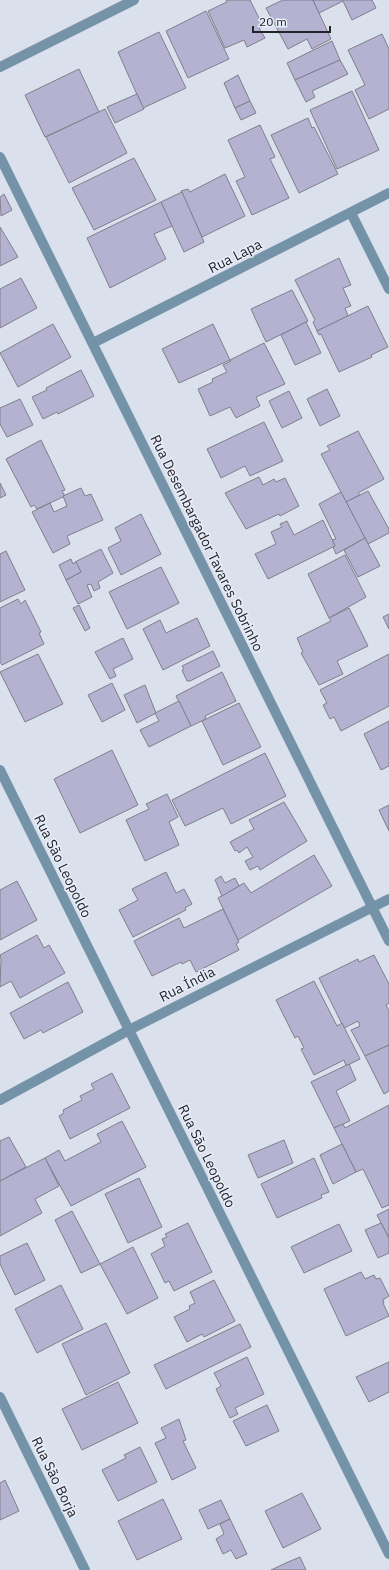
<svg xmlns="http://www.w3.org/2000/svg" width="389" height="1570" font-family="'IBM Plex Sans',sans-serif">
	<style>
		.building { fill: #b4b2d0; stroke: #807f8b }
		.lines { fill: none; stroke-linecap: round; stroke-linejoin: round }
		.minor { stroke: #7593a8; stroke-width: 10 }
		.labels { text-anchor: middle; stroke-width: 3; stroke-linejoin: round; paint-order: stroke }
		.street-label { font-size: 14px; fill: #222429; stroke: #e7edf9 }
	</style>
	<rect width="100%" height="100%" fill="#dae0ec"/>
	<g class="building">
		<polygon points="226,0 250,0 263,26 259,28 265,38 247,47 244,40 225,48 208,11 227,2"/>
		<polygon points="283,0 313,0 331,39 312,49 307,39 288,49 266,8"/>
		<polygon points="313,0 372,0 376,8 352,20 343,1 319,13"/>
		<polygon points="206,11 229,59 188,78 166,31"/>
		<polygon points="159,32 186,88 143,108 118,52"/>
		<polygon points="382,34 389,49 389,109 369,119 355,90 365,85 348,50"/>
		<polygon points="332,41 340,60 295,80 287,63"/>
		<polygon points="340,60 348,74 312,91 315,97 306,102 295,80"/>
		<polygon points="79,69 99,112 45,137 25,95"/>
		<polygon points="238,75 250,101 235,108 224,83"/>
		<polygon points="352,91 379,150 337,169 310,110"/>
		<polygon points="137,94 144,109 115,123 107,107"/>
		<polygon points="250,101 256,113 241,120 235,108"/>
		<polygon points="105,109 127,153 69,183 46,137"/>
		<polygon points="308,118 312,128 314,127 338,174 299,193 271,135"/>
		<polygon points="260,125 275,157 270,159 289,198 252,215 236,181 245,177 228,140"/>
		<polygon points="134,158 156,200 94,230 72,188"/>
		<polygon points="225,174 245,216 202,237 181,191 188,189 190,192"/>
		<polygon points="182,192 204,242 184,252 161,202"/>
		<polygon points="4,194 12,210 1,216 0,197"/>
		<polygon points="161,202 172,226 154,234 166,259 110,288 87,238"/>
		<polygon points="0,227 18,257 0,266"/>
		<polygon points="339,258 351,285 343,288 351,306 345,308 348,316 317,331 313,322 315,320 295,280"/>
		<polygon points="21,278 37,308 0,328 0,289"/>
		<polygon points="292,290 308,321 266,342 251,309"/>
		<polygon points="368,306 388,347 371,355 372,357 339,372 321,334 319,335 317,331"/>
		<polygon points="306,322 321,353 295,365 281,335"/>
		<polygon points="53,324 71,357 18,387 0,353"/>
		<polygon points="213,324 230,360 179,383 162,349"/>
		<polygon points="264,343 285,384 256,397 260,406 236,418 230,407 210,416 198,389 213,382 212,379 227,372 223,365 231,361 230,360"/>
		<polygon points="81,370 94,396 58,414 57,412 43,419 32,397 47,390 46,388"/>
		<polygon points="327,389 340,416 320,426 307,399"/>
		<polygon points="289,391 302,418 282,428 269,401"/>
		<polygon points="20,399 33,425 7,437 0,424 0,408"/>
		<polygon points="264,422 283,461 250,476 245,466 221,478 207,449"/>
		<polygon points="358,431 384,479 358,493 360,495 346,502 321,454 330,450 327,446"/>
		<polygon points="41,440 65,490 62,491 65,496 37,509 34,505 31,507 6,459"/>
		<polygon points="259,477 263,485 274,479 276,482 285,478 299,506 280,516 279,514 246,529 225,493"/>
		<polygon points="0,483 6,495 0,498"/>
		<polygon points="81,488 85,496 91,494 103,520 67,536 70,544 53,553 32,512 50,503 54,512 67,506 63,496"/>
		<polygon points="368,491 389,529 389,533 368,544 346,502"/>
		<polygon points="341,492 365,538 336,554 333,547 335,546 332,540 336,539 319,504"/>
		<polygon points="141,514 161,554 121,575 108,548 121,541 115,528"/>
		<polygon points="323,520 335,546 268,579 255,554 276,544 271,532 282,527 280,524 287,521 294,535"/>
		<polygon points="365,538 380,566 358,577 344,550"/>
		<polygon points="101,549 113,573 98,582 100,588 94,591 91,584 87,585 92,597 78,604 66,580 81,572 75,562"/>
		<polygon points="6,551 25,590 0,602 0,554"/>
		<polygon points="345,555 366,597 329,618 308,574"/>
		<polygon points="71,559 73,564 76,562 81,572 66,580 59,565"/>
		<polygon points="161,567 179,603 127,629 109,592"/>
		<polygon points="18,599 21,604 25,600 41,632 39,633 44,644 2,665 0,662 0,608"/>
		<polygon points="79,605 90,628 85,631 73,608"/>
		<polygon points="349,608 368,646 337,661 343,674 319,685 301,653 303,652 297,638 331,621 329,618"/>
		<polygon points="389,614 389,629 383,617"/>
		<polygon points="197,618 210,646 163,670 143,629 160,620 166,633"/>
		<polygon points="123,638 133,659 113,669 116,676 110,679 95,652"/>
		<polygon points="213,651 220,666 190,681 187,681 182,670 184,669 182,666"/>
		<polygon points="38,654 63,704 25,722 0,672"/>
		<polygon points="389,654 389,706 341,731 334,717 330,719 323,705 327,703 320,690"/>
		<polygon points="222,672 236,701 205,716 206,719 191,726 176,696"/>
		<polygon points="112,683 125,710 102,722 88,695"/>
		<polygon points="145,685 156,713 137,723 124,695"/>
		<polygon points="179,701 191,726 149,747 140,730 159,721 155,713"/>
		<polygon points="239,703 261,747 223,765 202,721"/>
		<polygon points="389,721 389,766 381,770 364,734"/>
		<polygon points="112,750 138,805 80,833 54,779"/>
		<polygon points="265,753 286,796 231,824 223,808 185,826 172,800"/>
		<polygon points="167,794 178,817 169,822 179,845 145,861 126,820 149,809 146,804"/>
		<polygon points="284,802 307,841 260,870 258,866 250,870 245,861 253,857 247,847 239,853 237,850 235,851 230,842 254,829 249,820"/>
		<polygon points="389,805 389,831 379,810"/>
		<polygon points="314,855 332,886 238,940 218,898 244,883 251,893"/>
		<polygon points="166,872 176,893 184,889 192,904 185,908 186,910 133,937 119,910 138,900 132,889"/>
		<polygon points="221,876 225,883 235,878 239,886 222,896 215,880"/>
		<polygon points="17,881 37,920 0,940 0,890"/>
		<polygon points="223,909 239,942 236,944 239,950 196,972 190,960 182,964 181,962 152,976 134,941 179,918 184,928"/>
		<polygon points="37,935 44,948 49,945 65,973 20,998 11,981 0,987 1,959 0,955"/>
		<polygon points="374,955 389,984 389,1003 386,1005 389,1011 389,1045 365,1056 351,1030 360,1026 358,1021 344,1028 319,978 358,959 359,962"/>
		<polygon points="314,981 337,1026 342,1023 360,1059 346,1066 344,1060 314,1075 301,1049 304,1048 298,1036 295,1038 276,1000"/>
		<polygon points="68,982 83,1012 43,1033 41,1030 24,1039 10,1013"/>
		<polygon points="389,1045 389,1091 384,1094 365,1056"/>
		<polygon points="349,1064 356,1080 336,1091 350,1121 334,1128 311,1082"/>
		<polygon points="112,1073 130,1108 70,1139 59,1116 64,1113 63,1110 82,1100 80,1096 94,1089 91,1084"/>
		<polygon points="389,1105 389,1205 382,1208 363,1169 356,1172 334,1128 343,1124 345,1128"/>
		<polygon points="122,1121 146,1167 71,1206 45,1158 59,1150 65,1161 101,1142 97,1134"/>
		<polygon points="9,1137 26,1167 0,1181 0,1141"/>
		<polygon points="284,1140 293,1163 258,1178 248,1155"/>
		<polygon points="342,1144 356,1172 333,1184 320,1155"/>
		<polygon points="45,1158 59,1186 35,1199 42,1213 0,1236 0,1181"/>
		<polygon points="314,1158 329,1192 321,1195 322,1198 277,1218 261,1184"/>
		<polygon points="139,1178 162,1227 128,1243 105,1194"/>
		<polygon points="389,1209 389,1238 377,1215"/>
		<polygon points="72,1211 100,1264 81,1273 55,1220"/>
		<polygon points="188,1223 212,1272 174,1291 169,1281 165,1283 151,1254 165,1246 162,1239 167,1237 165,1234"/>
		<polygon points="381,1223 389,1238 389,1253 378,1258 365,1230"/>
		<polygon points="339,1224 352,1251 304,1273 291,1247"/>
		<polygon points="27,1243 45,1280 15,1295 0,1264 0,1256"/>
		<polygon points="133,1247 158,1298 127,1314 100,1264"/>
		<polygon points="361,1272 365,1279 374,1275 376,1279 380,1278 389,1296 383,1300 384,1303 383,1303 389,1316 346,1336 324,1289"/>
		<polygon points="214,1280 235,1321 204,1337 202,1334 187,1342 174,1317 190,1309 189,1306 195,1303 190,1292"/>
		<polygon points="61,1285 83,1329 37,1353 15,1309"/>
		<polygon points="106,1323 130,1373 86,1395 62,1344"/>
		<polygon points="240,1324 251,1347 166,1389 154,1365"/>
		<polygon points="247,1357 264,1394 235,1408 238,1414 230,1418 216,1389 221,1386 214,1373"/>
		<polygon points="389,1362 389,1392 369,1402 356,1377"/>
		<polygon points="118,1382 138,1423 82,1450 62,1409"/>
		<polygon points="267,1405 279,1431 246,1446 233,1421"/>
		<polygon points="179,1419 186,1440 183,1441 196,1468 172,1480 155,1443 166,1438 161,1428"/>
		<polygon points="140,1447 157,1482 118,1501 102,1470 126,1458 124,1455"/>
		<polygon points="5,1480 19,1511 0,1520 0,1483"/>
		<polygon points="302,1493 321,1529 283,1548 265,1511"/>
		<polygon points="163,1499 182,1539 137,1560 118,1521"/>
		<polygon points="221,1500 230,1519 208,1529 199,1510"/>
		<polygon points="230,1519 247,1554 236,1559 231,1550 223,1554 216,1539 224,1534 220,1524"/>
		<polygon points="300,1557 306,1570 271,1570 288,1562"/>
	</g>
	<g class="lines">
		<g class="minor">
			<polyline points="0,67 134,0"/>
			<polyline points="0,157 389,941"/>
			<polyline points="351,213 389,289"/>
			<polyline points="93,343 389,193"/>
			<polyline points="0,770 389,1554"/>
			<polyline points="0,1100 129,1030 389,899"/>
			<polyline points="0,1397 85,1570"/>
		</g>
	</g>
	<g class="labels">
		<g class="street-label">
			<text transform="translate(235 256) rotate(-27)" y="5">Rua Lapa</text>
			<text transform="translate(207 543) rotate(64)" y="5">Rua Desembargador Tavares Sobrinho</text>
			<text transform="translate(63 866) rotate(64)" y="5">Rua São Leopoldo</text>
			<text transform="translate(187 984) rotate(-27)" y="5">Rua Índia</text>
			<text transform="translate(207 1156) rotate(64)" y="5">Rua São Leopoldo</text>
			<text transform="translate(55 1477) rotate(64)" y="5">Rua São Borja</text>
		</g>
	</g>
	<path d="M253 26v6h77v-6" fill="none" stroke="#222429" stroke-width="2"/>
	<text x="259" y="26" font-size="12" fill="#222429" stroke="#e7edf9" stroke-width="3" paint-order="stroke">20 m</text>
</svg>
